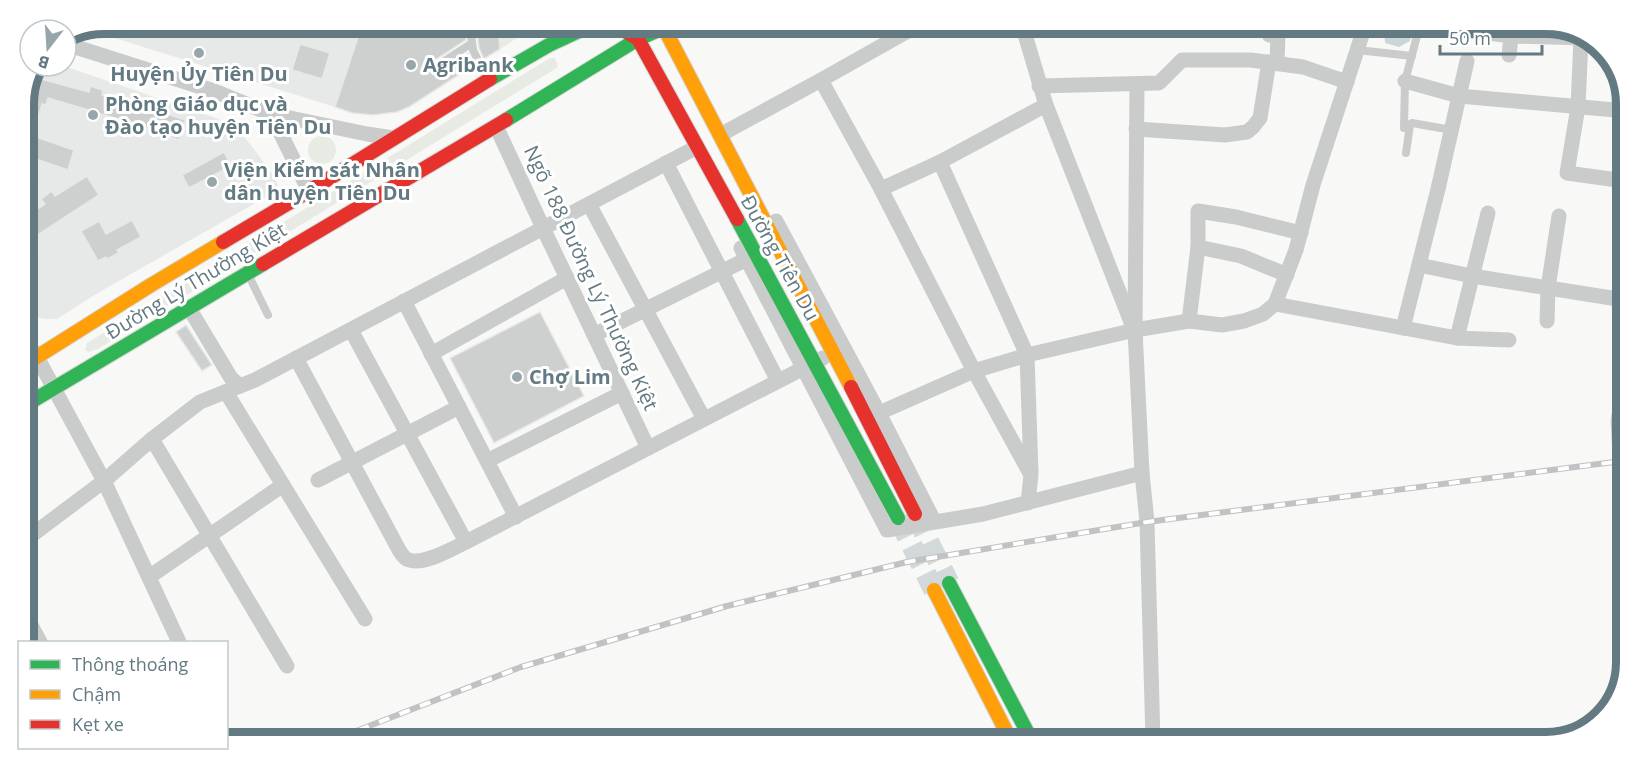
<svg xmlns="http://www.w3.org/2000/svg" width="1650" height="767" font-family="'Open Sans',sans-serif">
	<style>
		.built { fill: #e7e8e8 }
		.green { fill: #e8eae4 }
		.water { fill: #cad6d7 }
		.building { fill: #ced0d0; stroke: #e8e8e6; stroke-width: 1.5 }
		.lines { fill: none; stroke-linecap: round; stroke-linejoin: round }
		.secondary-tunnel { stroke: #d3d8da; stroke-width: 21; stroke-dasharray: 21 10; stroke-linecap: butt }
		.fast-casing { stroke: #d3d5d5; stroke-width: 16 }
		.slow-casing { stroke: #d3d5d5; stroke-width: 16 }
		.jam-casing { stroke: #d3d5d5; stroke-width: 16 }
		.lane { stroke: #cacccc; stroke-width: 8 }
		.street { stroke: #cacccc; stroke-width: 15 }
		.fast { stroke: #30b455; stroke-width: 14 }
		.slow { stroke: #ff9f0a; stroke-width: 14 }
		.jam { stroke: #e5322d; stroke-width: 14 }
		.rail-casing { stroke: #c1c2c3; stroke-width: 6 }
		.rail { stroke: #fff; stroke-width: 4; stroke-dasharray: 11; stroke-linecap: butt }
		.poi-dot { fill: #97a6ab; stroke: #fff; stroke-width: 2 }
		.labels { text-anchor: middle; stroke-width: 6; stroke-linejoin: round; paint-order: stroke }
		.poi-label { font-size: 20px; font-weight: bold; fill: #637a82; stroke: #fff; text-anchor: start }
		.street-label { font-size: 20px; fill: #637a82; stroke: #fff }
		.rim { fill: none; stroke: #637a82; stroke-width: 8 }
	</style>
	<rect width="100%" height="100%" fill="#f8f8f7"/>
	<g class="built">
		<polygon points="104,24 362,25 335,107 89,30"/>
		<polygon points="39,66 64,66 230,123 237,128 254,149 272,174 280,189 96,294 57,319 46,319 40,318 31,312 24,301 24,99"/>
	</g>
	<g class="green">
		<polygon points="498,26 532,26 531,29 500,49"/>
		<polygon points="550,58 555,58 558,66 555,69 98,349 89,352 85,350 87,343"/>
		<circle cx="322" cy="150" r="14"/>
	</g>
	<polygon class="water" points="1384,29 1413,30 1410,41 1399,47 1385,43"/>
	<g class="building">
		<polygon points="362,25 464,26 466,40 432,62 429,68 432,72 438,72 468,53 474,65 409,107 397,112 373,115 352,113 335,107"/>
		<polygon points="476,26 498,26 500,49 484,59 479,48"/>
		<polygon points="300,44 330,53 322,79 292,70"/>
		<polygon points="34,77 89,92 90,86 103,90 102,95 134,103 185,120 179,140 128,122 48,98 46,105 42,104 34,132 24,129 24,99"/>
		<polygon points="30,135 74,150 68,170 24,155"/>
		<polygon points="224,152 231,166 189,188 182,175"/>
		<polygon points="87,176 99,195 24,244 24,218 45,204 41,199 52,191 55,196"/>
		<polygon points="132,220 141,237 117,250 119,253 107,259 106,257 98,261 81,231 99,221 106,234"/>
		<polygon points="540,312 584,396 494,443 450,358"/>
		<polygon points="186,325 212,365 202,371 176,332"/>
	</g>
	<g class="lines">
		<g class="secondary-tunnel">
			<polyline points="915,514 949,583"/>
			<polyline points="898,518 934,590"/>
		</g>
		<defs>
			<g id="fast">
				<polyline points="490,79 549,45 590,26"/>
				<polyline points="506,120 638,39 668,26"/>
				<polyline points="737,219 898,518"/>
				<polyline points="24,406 263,264"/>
				<polyline points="949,583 1032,741"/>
			</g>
			<g id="slow">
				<polyline points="663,26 851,387"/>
				<polyline points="24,365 151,285 223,242"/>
				<polyline points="934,590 1011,741"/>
			</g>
			<g id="jam">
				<polyline points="617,26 638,39 737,219"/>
				<polyline points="223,242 309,191 490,79"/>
				<polyline points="263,264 506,120"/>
				<polyline points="851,387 915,514"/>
			</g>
		</defs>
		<use href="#fast" class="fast-casing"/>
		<use href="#slow" class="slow-casing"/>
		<use href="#jam" class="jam-casing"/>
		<g class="lane">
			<polyline points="315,25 335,32 338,25"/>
			<polyline points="470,26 473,50 487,79"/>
			<polyline points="1417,36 1405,81 1404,128 1412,123 1452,130"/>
			<polyline points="1357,50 1412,56"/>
			<polyline points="435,67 472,43"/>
			<polyline points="1406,153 1410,125"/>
			<polyline points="249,276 268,315"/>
		</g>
		<g class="street">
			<polyline points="1023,28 1046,105 1131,322"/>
			<polyline points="1270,29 1269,35 1278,35 1277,63"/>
			<polyline points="1463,30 1512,36 1586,38"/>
			<polyline points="1581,38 1578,107 1567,173 1625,181"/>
			<polyline points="66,44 214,91 271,114 367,134 393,138"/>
			<polyline points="1509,55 1512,30"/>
			<polyline points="821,80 881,189 940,162 1046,105"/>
			<polyline points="1405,81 1459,96 1626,111"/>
			<polyline points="1137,84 1135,330 1142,473 1147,522 1153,741"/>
			<polyline points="1039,86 1159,83 1182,60 1251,60 1303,67 1347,82"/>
			<polyline points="271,114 309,191"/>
			<polyline points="496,126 543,228 648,448"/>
			<polyline points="1136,129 1225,135 1247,132 1253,127 1260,118 1269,62"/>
			<polyline points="720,135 821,80 915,27"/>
			<polyline points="940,162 1027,355 1031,472"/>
			<polyline points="666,163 778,381"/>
			<polyline points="881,189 974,371 1031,475 1028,503"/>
			<polyline points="589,204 704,419"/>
			<polyline points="776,221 879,413 934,521"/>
			<polyline points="1198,247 1241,256 1287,275"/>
			<polyline points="741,248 887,530 983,514 1142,473"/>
			<polyline points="1419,265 1472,276 1624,300"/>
			<polyline points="404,301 516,517"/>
			<polyline points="1275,304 1457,338 1509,340"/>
			<polyline points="189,308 231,378 240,386"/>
			<polyline points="1189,321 1198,247 1198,211 1236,217 1301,233"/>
			<polyline points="1547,321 1548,288 1559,216"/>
			<polyline points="1403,328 1438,189 1467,61"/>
			<polyline points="351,330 466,542"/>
			<polyline points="594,335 755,255"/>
			<polyline points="24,338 37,357 104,481 179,642"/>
			<polyline points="1457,338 1488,213"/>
			<polyline points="431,354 567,278"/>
			<path d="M296 358 399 550C402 554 404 559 409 560 424 565 452 549 466 542L823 358"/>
			<polyline points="226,392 365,619"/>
			<polyline points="879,413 974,371 1027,355 1135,330 1189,321 1222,325 1244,321 1263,314 1275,304 1296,250 1313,185 1364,29"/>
			<polyline points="152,439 287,666"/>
			<polyline points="487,461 622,393"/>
			<polyline points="318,480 459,407"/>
			<polyline points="1622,487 1618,421 1623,392"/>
			<polyline points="24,541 104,481 152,439 200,402 255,380 697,147"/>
			<polyline points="149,577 283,485"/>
			<polyline points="24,612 40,642"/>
		</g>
		<use href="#fast" class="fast"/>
		<use href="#slow" class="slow"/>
		<use href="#jam" class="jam"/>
		<defs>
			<polyline id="rail" points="338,738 521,667 727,606 907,562 1147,522 1622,461"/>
		</defs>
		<use href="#rail" class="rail-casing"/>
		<use href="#rail" class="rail"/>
	</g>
	<g class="poi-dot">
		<circle cx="199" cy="53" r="6"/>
		<circle cx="411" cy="65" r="6"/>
		<circle cx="93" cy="115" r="6"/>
		<circle cx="212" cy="182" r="6"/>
		<circle cx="517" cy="377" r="6"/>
	</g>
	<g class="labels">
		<g class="poi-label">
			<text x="423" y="72">Agribank</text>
			<text x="199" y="81" text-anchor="middle">Huyện Ủy Tiên Du</text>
			<text x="105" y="111">Phòng Giáo dục và<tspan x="105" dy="23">Đào tạo huyện Tiên Du</tspan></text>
			<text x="224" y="177">Viện Kiểm sát Nhân<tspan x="224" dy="23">dân huyện Tiên Du</tspan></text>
			<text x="529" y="384">Chợ Lim</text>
		</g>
		<g class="street-label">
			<text transform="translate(780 258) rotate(61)" y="7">Đường Tiên Du</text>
			<text transform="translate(591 278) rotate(65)" y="7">Ngõ 188 Đường Lý Thường Kiệt</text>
			<text transform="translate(196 281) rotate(-31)" y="7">Đường Lý Thường Kiệt</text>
		</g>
	</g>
	<path d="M0 0H1650V767H0ZM104 34H1546A70 70 0 0 1 1616 104V662A70 70 0 0 1 1546 732H104A70 70 0 0 1 34 662V104A70 70 0 0 1 104 34Z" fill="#fff" fill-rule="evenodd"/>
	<path class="rim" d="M104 34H1546A70 70 0 0 1 1616 104V662A70 70 0 0 1 1546 732H104A70 70 0 0 1 34 662V104A70 70 0 0 1 104 34Z"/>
	<rect x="18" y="641" width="210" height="108" fill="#ffffff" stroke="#c1cacd" stroke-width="1.5"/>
	<rect x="30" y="660" width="30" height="9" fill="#30b455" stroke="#c1cacd" stroke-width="1.5"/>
	<text x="72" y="671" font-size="18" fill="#637a82">Thông thoáng</text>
	<rect x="30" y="690" width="30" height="9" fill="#ff9f0a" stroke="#c1cacd" stroke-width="1.5"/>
	<text x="72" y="701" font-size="18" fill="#637a82">Chậm</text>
	<rect x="30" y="720" width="30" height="9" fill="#e5322d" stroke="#c1cacd" stroke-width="1.5"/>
	<text x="72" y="731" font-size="18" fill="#637a82">Kẹt xe</text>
	<g transform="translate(48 48) rotate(197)"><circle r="28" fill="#ffffff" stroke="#c1cacd" stroke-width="1.5"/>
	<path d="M0-4.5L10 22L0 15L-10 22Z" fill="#97a6ab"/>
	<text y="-9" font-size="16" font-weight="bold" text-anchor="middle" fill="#637a82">B</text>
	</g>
	<path d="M1440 45v9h102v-9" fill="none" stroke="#637a82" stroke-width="3"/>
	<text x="1449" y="45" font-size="18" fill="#637a82" stroke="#ffffff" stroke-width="4.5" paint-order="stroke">50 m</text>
</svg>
